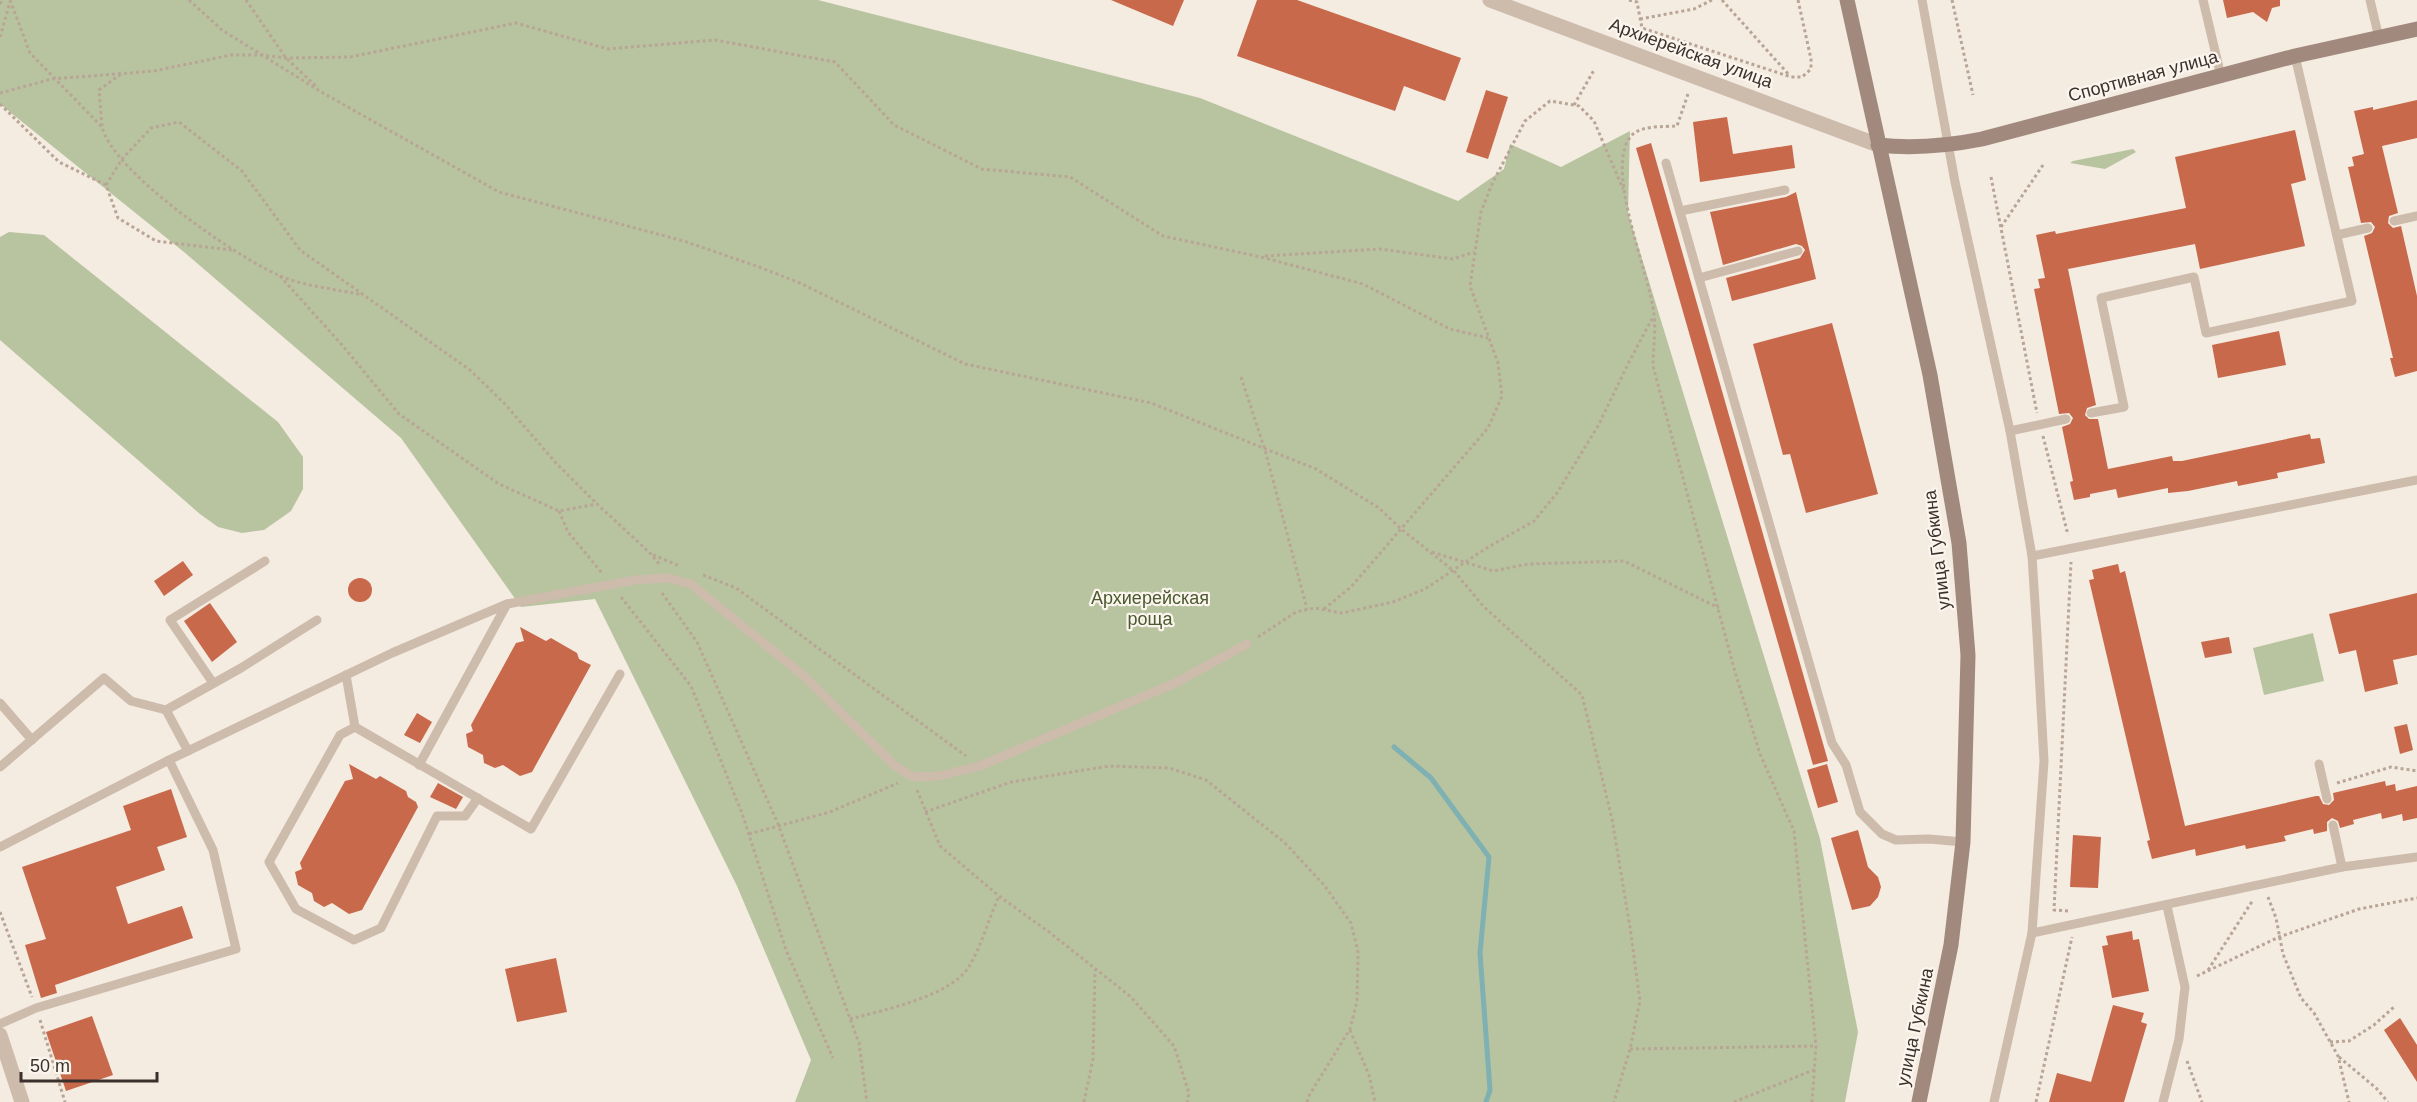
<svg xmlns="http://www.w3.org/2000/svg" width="2417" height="1102" font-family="Helvetica,sans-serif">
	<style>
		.green { fill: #b8c4a0 }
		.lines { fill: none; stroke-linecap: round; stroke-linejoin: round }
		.stream { stroke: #7fb0b2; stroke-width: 5 }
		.building { fill: #c8694b }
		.path { stroke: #b9a596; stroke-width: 3; stroke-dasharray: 3 3; stroke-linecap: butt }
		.lane { stroke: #cdbbac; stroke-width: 9 }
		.street { stroke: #cdbbac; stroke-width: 15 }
		.secondary { stroke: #a18a7d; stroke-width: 15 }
		.labels { text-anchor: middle; stroke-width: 4.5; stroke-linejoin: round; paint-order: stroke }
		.street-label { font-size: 18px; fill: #3b302b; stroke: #fbf5ee }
		.park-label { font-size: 18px; fill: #4a5a2e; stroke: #fbf5ee }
	</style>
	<rect width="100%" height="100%" fill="#f4ebe1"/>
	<g class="green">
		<polygon points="0,0 818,0 1200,98 1458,201 1504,169 1510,144 1561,167 1630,131 1628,213 1820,839 1858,1032 1845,1102 795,1102 811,1060 737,886 595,599 521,607 401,438 184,252 0,104"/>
		<polygon points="2133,149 2136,152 2105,169 2070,163 2073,161"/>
		<polygon points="9,232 44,235 278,422 303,457 303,489 291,511 264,530 242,533 218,527 200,514 0,340 0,237"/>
		<polygon points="2313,633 2324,681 2264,695 2253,648"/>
	</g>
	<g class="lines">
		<polyline class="stream" points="1394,747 1431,778 1489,857 1480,953 1490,1090 1486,1102"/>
	</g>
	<g class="building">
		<polygon points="1111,0 1184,0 1173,26"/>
		<polygon points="1257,0 1297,0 1461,58 1445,101 1404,86 1395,111 1237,56"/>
		<polygon points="2223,0 2280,0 2280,6 2272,8 2267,22 2253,12 2227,18"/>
		<polygon points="1486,90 1508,97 1488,159 1466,152"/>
		<polygon points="2417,100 2417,138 2382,146 2398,213 2389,216 2388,223 2393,228 2401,226 2417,296 2417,371 2395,377 2390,358 2393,358 2364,236 2372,233 2375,227 2371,222 2361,223 2348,167 2354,166 2352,157 2364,154 2354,111 2373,107 2373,110"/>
		<polygon points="1727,117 1733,154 1792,145 1795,168 1700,182 1693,122"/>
		<polygon points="2295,130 2306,180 2291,184 2305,246 2200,269 2195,244 2068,269 2096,405 2087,408 2085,415 2089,419 2098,419 2108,469 2172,456 2173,461 2182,461 2310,434 2311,439 2320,438 2325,463 2277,473 2278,478 2238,486 2237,481 2188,491 2168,493 2168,488 2118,498 2116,489 2090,494 2090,497 2074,500 2070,482 2073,481 2062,427 2070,424 2073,418 2069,413 2059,414 2034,289 2040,288 2038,279 2045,278 2036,235 2055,231 2056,234 2186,208 2175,157"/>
		<polygon points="1651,143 1828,761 1813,765 1636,148"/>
		<polygon points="1796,192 1816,279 1732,301 1726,278 1800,258 1805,250 1802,246 1796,244 1723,265 1710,212 1786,197"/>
		<polygon points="1832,323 1878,494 1806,513 1790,454 1783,455 1753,344"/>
		<polygon points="2279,331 2286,365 2218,378 2212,345"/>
		<polygon points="183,561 193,575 164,596 154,581"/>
		<polygon points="2118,564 2120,573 2125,571 2185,826 2316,796 2319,796 2323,804 2329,805 2334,800 2333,793 2385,781 2386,786 2395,784 2396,791 2417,786 2417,818 2403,821 2402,814 2382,819 2381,813 2353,820 2354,824 2340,828 2338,821 2332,818 2327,822 2327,831 2314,834 2313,829 2284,836 2286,841 2246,849 2245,845 2196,856 2195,849 2152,859 2147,841 2150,840 2089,580 2094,579 2092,570"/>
		<circle cx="360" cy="590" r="12"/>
		<polygon points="2417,593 2417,655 2393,660 2398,684 2365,692 2356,650 2339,654 2329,614"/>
		<polygon points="210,603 237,642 212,662 184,621"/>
		<polygon points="520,627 546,641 551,638 577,653 579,659 591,665 532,772 520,776 503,765 495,768 484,763 483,755 468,747 466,734 473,731 471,725 516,643 524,641"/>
		<polygon points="2229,637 2232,653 2205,658 2201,642"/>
		<polygon points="417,713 432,722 420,743 404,735"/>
		<polygon points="2407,724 2413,750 2400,754 2394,727"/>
		<polygon points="349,764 376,779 380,776 406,791 408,797 416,802 418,807 362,910 349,914 332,903 324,907 314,901 312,893 298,885 295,872 302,869 300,863 345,781 353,779"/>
		<polygon points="1827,764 1838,802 1818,808 1807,770"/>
		<polygon points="438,783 463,797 456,809 430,797"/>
		<polygon points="171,789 187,837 157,847 165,870 116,887 128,924 182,906 193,938 55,985 57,993 41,998 25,945 46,939 22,867 131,830 123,806"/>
		<polygon points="1858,830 1868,867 1878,877 1881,887 1878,897 1870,906 1852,910 1831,838"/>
		<polygon points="2073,835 2101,837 2098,888 2070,887"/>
		<polygon points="2132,931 2133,940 2139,939 2149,991 2112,998 2102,946 2108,945 2106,936"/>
		<polygon points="556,958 567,1012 517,1022 505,969"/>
		<polygon points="2113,1005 2144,1013 2141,1022 2147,1024 2124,1102 2049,1102 2057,1073 2091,1082"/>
		<polygon points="92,1016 113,1075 66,1091 46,1032"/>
		<polygon points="2400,1018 2417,1045 2417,1082 2384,1030"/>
	</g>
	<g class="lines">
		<g class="path">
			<path d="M10 0 30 53 102 127C114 173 234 255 278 275 298 285 340 290 363 295"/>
			<polyline points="189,0 222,30 323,93 499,192 684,241 759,267 800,283 965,364 1151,403 1316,469 1379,508 1401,529 1454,571 1484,607 1582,695 1612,819 1630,927 1640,1001 1630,1049 1614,1102"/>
			<polyline points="246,0 286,58 318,88"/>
			<polyline points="1629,0 1637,2 1642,28 1791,77 1802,77 1811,69 1811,59 1798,0"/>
			<polyline points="1722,0 1790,76"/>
			<polyline points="1952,0 1973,95"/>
			<polyline points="0,4 2,0"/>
			<polyline points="1640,19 1694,9 1712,0"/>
			<polyline points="0,37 10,2"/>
			<polyline points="0,93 52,79 154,71 231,55 262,55 286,58 350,57 516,23 608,49 715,40 835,62 894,125 982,169 1070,177 1163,236 1261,257 1363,284 1450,329 1488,338"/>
			<path d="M1688 94 1677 126C1664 127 1642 125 1632 135 1602 167 1651 276 1654 315 1656 332 1653 349 1653 366L1735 672 1760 754 1794 831 1816 1046 1812 1102"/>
			<polyline points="0,104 59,162 106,185 118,218 156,241 232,250"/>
			<polyline points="1574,105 1594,70"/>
			<polyline points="102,126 99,90 121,74"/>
			<polyline points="1991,177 2037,413"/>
			<polyline points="106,185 122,159 151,128 179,122 242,171 300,250 470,370 505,404 556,463 597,504"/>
			<polyline points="2001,227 2043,165"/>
			<polyline points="1265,256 1380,249 1453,259 1474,252"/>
			<polyline points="280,276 342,345 399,414 499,484 559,511 597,504 651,554 659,564"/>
			<polyline points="1241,377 1265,450 1307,609"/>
			<polyline points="2043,436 2068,535"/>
			<polyline points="559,511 568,532 602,573"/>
			<polyline points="1432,552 1493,571 1528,564 1624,561 1719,608"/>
			<polyline points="653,555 680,566"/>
			<polyline points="703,575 736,588 966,756"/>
			<polyline points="662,593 697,642 778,824 859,1043 867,1102"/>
			<polyline points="621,597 691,686 743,816 786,950 833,1058"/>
			<polyline points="1324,609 1351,587 1488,428 1502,396 1498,363 1470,286 1481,212 1492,184 1525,121 1550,101 1579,106 1594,121 1623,189"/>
			<polyline points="1258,637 1296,612 1315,608 1342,613 1393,602 1425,589 1485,549 1534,521 1557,493 1598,426 1629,362 1653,317"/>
			<polyline points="2337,783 2391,767 2417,771"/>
			<polyline points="917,790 940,846 999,896 1049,932 1131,997 1174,1046 1189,1093 1187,1102"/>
			<polyline points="925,812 1011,782 1109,766 1169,768 1206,780 1285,843 1324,885 1351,923 1358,952 1357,1001 1350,1029 1310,1094 1307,1102"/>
			<polyline points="749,834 830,812 898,783"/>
			<polyline points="2268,897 2276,918 2283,954 2301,998 2314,1013 2338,1056 2349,1102"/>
			<polyline points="2068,911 2054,910 2071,562"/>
			<polyline points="0,912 32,997"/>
			<polyline points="2208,970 2253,900"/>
			<polyline points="2197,976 2279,937 2359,909 2417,898"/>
			<path d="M850 1019C883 1010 953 996 970 965 982 944 989 918 999 896"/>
			<polyline points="40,1020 65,1102"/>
			<polyline points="1350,1030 1369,1075 1375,1102"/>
			<polyline points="2330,1042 2349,1041 2374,1025 2395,1006"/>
			<polyline points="1630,1049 1816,1046"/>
			<polyline points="2339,1057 2376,1088 2388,1102"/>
			<polyline points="2187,1061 2202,1102"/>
			<polyline points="1084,1102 1093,1059 1095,970"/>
			<polyline points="1734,1102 1816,1069"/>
			<polyline points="2036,1102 2072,937"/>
		</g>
		<g class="lane">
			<polyline points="1922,0 1955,182 2010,431 2032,556 2037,635 2044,761 2032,933 1994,1102"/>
			<polyline points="2203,0 2221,76"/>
			<polyline points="2370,0 2379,38"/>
			<polyline points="1666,163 1832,743 1846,765 1860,812 1882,834 1896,840 1929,839 1963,842"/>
			<polyline points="1680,211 1785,190"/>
			<polyline points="2394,221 2417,216"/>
			<polyline points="2337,235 2368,228"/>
			<polyline points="1699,278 1798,251"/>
			<polyline points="2091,413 2124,407 2101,298 2194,277 2206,333 2352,301 2295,56"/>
			<polyline points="2010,431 2066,419"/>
			<polyline points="2032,556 2417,480"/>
			<polyline points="346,675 355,727 531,829 620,674"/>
			<polyline points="213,683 170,620 265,561"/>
			<polyline points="0,703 32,740"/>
			<polyline points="166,710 188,751"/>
			<polyline points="355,727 340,735 269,862 296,909 354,940 381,928 437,816 465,816 478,798"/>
			<polyline points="2319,764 2327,799"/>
			<polyline points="419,765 507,604"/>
			<polyline points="0,767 104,678 131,701 166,710 241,668 317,620"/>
			<polyline points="2333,825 2342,867"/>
			<polyline points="0,847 169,760 392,653 507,604 635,580 668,578 691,584 804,676 894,765 913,777 939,776 980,766 1175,683 1247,644"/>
			<polyline points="2032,933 2342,867 2417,857"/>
			<polyline points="0,1024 36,1008 236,949 213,850 169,760"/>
			<polyline points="2163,1102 2179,1039 2185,987 2167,906"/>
		</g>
		<g class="street">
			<polyline points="1490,0 1878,145"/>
			<polyline points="0,1035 22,1102"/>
		</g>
		<g class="secondary">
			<polyline points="1847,0 1930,375 1959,543 1968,655 1963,842 1951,945 1919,1102"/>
			<path d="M1878 145C1914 149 1947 146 1982 139L2295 56 2417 29"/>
		</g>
	</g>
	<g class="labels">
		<g class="street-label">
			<text transform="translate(1691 53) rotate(20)" y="6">Архиерейская улица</text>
			<text transform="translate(2143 76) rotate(-15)" y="6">Спортивная улица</text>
			<text transform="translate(1937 550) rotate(-97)" y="6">улица Губкина</text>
			<text transform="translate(1915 1027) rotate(-78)" y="6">улица Губкина</text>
		</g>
		<g class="park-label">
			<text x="1150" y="604">Архиерейская<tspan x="1150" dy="21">роща</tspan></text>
		</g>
	</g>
	<path d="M21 1072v9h136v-9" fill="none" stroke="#3b302b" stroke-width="3"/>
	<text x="30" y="1072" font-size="18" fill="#3b302b" stroke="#fbf5ee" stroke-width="4.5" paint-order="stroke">50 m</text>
</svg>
